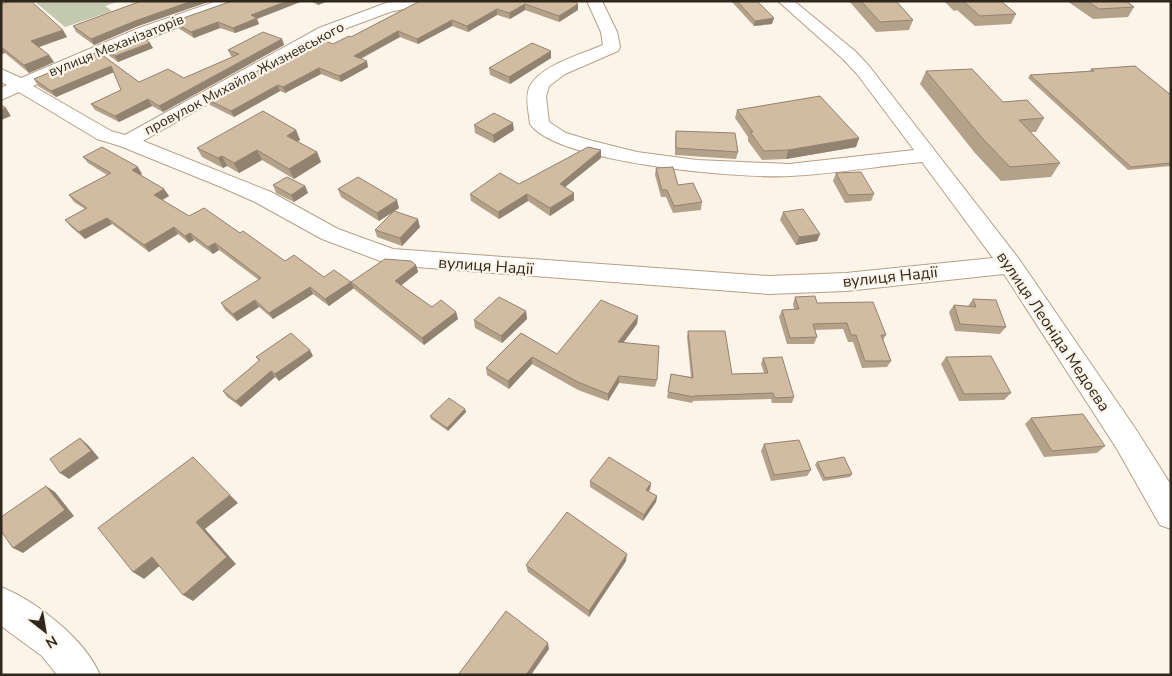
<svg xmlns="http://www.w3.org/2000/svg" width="1172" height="676" font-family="'Nunito Sans',sans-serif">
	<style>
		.green { fill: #c2c9ac }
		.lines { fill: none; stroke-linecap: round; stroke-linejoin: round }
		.minor-casing { stroke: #b69f86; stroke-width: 2 }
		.minor { fill: #fff; fill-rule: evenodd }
		.wall { fill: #b4a18a }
		.shaded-wall { fill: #928371 }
		.building { fill: #d1bba1; stroke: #928371 }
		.labels { text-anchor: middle; stroke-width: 4.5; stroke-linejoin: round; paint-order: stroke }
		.far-street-label { font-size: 14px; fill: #2f261c; stroke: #fdf4e9 }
		.street-label { font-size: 16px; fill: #2f261c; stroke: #fdf4e9 }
	</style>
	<rect width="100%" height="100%" fill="#fdf4e9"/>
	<polygon class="green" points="34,1 120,1 105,6 112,11 65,27"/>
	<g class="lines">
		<defs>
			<g id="minor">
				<path d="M217 1H239L237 4 151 34 33 86 111 131 125 135 319 28 386 3 397 1H428L426 4 390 12 331 34 143 141 271 192 338 229 393 249 769 276 846 273 993 258 922 162C878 166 834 174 790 176 741 179 557 163 530 124 529 113 525 99 529 88 538 66 582 54 603 45L601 32 587 1H602L617 32 620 47 618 51 565 74 549 86 546 97 549 122 566 133 593 141 637 152 697 160 789 164 914 150 857 74 843 59 778 1H794L855 51 869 66 1019 259 1137 431 1171 485V529L1160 525 1117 449 1004 274 846 291 769 294 391 265 322 239 255 202 221 187 120 146 97 139 19 92 1 100V88L7 85 1 82V69L21 78 139 28Z"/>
				<path d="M1 587C36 601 85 639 100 675H57L42 656 1 626Z"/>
			</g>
		</defs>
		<use href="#minor" class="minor-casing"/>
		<use href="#minor" class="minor"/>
	</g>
	<g class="wall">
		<polygon points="138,1 211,1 138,26 94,45 76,32 73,26 139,2"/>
		<polygon points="232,1 257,19 259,24 235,33 220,28 194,38 178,28 147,40 153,48 118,62 108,55 105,49"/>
		<polygon points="310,1 328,1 318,5"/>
		<polygon points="421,1 578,4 578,10 559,22 525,10 510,19 497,15 468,32 452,26 418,44 400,37 361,59 368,67 341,82 321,74 285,93 280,91 234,117 210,105 207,99 351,37"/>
		<polygon points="731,1 757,1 772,24 754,26"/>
		<polygon points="849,1 896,1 913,20 909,30 876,32"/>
		<polygon points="944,1 1001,1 1016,14 1011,24 975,26 957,10 954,11"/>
		<polygon points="1067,1 1126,1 1134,7 1128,17 1093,19"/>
		<polygon points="1,4 67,37 39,47 49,55 54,62 29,73 5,53 1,54"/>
		<polygon points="282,39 284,45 163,112 152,106 119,122 95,110 91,104 121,90 114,72 56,97 38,86 34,79 98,52 139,82 184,78 233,57 231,56 228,50"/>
		<polygon points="551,51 551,58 510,84 490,75 489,68"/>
		<polygon points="1091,69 1171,95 1171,166 1128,170 1028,78 1030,75 1090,71"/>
		<polygon points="926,71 1044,118 1036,132 1031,132 1060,163 1051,177 1001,181 975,153 920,84"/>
		<polygon points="737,110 859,138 856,147 786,159 762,160 748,141 748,137 735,118"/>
		<polygon points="474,125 514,130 494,143 475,133"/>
		<polygon points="296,130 300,140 298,142 317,152 321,162 294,179 262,160 239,173 227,166 223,168 202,157 197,148"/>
		<polygon points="676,131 738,152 736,159 675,155 675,138"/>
		<polygon points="83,157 142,174 140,175 164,189 169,196 162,200 189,216 240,233 285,261 324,277 351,282 354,288 329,306 313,294 273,319 259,307 237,321 225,310 221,303 259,280 219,250 213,254 194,240 189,243 178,234 149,252 112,224 85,239 71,227 65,220 85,209 74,202 69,195 107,175 88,163"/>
		<polygon points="601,158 565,187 574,200 550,216 528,201 499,219 471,201 470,194 519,184"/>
		<polygon points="656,168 702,202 701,210 673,213 666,197 661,197 655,175"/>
		<polygon points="836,173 874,194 871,201 845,203 833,181"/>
		<polygon points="273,185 305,186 308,193 294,202 276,193"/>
		<polygon points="338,189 399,208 394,211 420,227 402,246 377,237 375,230 393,212 379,221 341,197"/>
		<polygon points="783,212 820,234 817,241 796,245 780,220"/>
		<polygon points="416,265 418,272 401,285 432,307 456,312 458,319 424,345 354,289 351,282"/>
		<polygon points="795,297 817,303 886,335 883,340 891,361 887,367 862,368 853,342 848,342 843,329 815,330 817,337 814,344 787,344 779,317 782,310 794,310 793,304"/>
		<polygon points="973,299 1006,327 1000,334 955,331 949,312 954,305 968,306"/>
		<polygon points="526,311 527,319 502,343 475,328 474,320"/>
		<polygon points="638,316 637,324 623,343 657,380 655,387 619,383 608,401 578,390 532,364 509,389 487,375 486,368 521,333 557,354"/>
		<polygon points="688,331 732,374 764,373 761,364 763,358 794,397 792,403 772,403 771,399 693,401 692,403 667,398 671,374 691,377 687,337"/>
		<polygon points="313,356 279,381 275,377 241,407 227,397 223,391 259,361 256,357"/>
		<polygon points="946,357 1011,393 1004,400 959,401 941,364"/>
		<polygon points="465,409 466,412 448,431 431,419 430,416"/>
		<polygon points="1031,418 1105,446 1097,453 1044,457 1025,424"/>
		<polygon points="764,444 811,470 807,476 771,481 761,451"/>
		<polygon points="817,462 852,474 850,477 823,481 815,465"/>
		<polygon points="590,481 651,483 650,489 648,491 657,496 656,502 643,521 590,487"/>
		<polygon points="626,561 589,617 528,572 526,565"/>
	</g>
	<g class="shaded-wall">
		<polygon points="192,1 211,1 138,26 94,45 91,39 135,21"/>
		<polygon points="287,1 303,1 257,19 259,24 235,33 233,28 251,15"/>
		<polygon points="317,1 328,1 318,5"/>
		<polygon points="525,4 525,10 510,19 509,13"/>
		<polygon points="578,4 578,10 559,22 559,16"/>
		<polygon points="497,9 497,15 468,32 467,26"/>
		<polygon points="774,18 772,24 754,26 755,21"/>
		<polygon points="452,20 452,26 418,44 417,39"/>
		<polygon points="218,22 220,28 194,38 191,32"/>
		<polygon points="175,23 178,28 143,42 140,36"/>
		<polygon points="63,30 67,37 36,48 31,41"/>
		<polygon points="398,31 400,37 355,61 354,56"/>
		<polygon points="282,39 284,45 163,112 159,106"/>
		<polygon points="150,43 153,48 118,62 115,56"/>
		<polygon points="1,47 5,53 1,54"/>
		<polygon points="551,51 551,58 510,84 509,77"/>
		<polygon points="49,55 54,62 29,73 24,65"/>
		<polygon points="367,61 368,67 341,82 339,76"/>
		<polygon points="111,66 114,72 56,97 51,91"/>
		<polygon points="319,68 321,74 285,93 283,87"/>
		<polygon points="278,85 280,91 234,117 231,111"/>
		<polygon points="148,99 152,106 119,122 115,116"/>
		<polygon points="6,108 11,116 1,120 1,110"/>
		<polygon points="513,123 514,130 494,143 493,135"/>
		<polygon points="296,130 300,140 291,145 287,136"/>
		<polygon points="859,138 856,147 786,159 788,150"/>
		<polygon points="257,150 262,160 239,173 234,163"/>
		<polygon points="601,150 601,158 560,191 560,184"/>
		<polygon points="317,152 321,162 294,179 289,169"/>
		<polygon points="222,156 227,166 223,168 218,158"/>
		<polygon points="138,167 142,174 137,177 132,170"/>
		<polygon points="305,186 308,193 294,202 291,195"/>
		<polygon points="164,189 169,196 159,202 154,195"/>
		<polygon points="574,193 574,200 550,216 550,208"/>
		<polygon points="527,194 528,201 499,219 498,212"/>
		<polygon points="397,200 399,208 379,221 377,213"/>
		<polygon points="107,218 112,224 85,239 79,232"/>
		<polygon points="418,219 420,227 402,246 400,238"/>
		<polygon points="174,227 178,234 149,252 144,245"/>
		<polygon points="190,233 194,240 189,243 185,236"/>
		<polygon points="820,234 817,241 796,245 799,237"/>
		<polygon points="215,243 219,250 213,254 208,247"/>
		<polygon points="416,265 418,272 398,288 395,281"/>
		<polygon points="351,282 354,288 329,306 325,299"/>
		<polygon points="310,287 313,294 273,319 269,313"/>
		<polygon points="255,300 259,307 237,321 233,314"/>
		<polygon points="526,311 527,319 502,343 501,336"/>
		<polygon points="456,312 458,319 424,345 422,338"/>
		<polygon points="638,316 637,324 618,350 618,342"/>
		<polygon points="310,350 313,356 279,381 275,374"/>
		<polygon points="532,357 532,364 509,389 508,381"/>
		<polygon points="271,371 275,377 241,407 236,401"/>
		<polygon points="619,376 619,383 608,401 608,394"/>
		<polygon points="465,409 466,412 448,431 447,428"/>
		<polygon points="80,438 88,445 99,458 69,479 60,473"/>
		<polygon points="651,483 650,489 645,496 646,490"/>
		<polygon points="46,486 55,492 74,516 23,553 13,548"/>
		<polygon points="230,495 238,503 205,529 236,564 193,601 183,595 196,522"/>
		<polygon points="657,496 656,502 643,521 644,515"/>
		<polygon points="627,554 626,561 589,617 589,611"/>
		<polygon points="152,557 162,564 144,579 133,572"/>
		<polygon points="548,643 549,649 531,675 526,675"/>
	</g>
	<g class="building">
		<polygon points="12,1 31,1 63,30 31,41 49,55 24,65 1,47 1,4"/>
		<polygon points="141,1 192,1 135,21 91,39 73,26"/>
		<polygon points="232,1 287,1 251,15 257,18 233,28 218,22 191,32 175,23 140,36 150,43 115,56 105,49 149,30"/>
		<polygon points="421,1 574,1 578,4 559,16 525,4 509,13 497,9 467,26 452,20 417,39 398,31 354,56 367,61 339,76 319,68 283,87 278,85 231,111 207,99 317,38 333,44 349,36 351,37 418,2"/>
		<polygon points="737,1 757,1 774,18 755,21"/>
		<polygon points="861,1 896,1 913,20 880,22"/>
		<polygon points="963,1 1001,1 1016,14 980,16"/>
		<polygon points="1087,1 1126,1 1134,7 1099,9"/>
		<polygon points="263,32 282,39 159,106 148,99 115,116 91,104 121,90 111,66 51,91 34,79 98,52 139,82 168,69 184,78 239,54 228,50"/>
		<polygon points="532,43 551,51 509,77 489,68"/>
		<polygon points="1135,66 1171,95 1171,163 1131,167 1030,75 1094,71 1091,69"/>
		<polygon points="972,69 1003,102 1027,100 1044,118 1019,120 1060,163 1010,167 983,139 926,71"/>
		<polygon points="820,96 859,138 788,150 764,151 750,132 753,132 737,110"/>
		<polygon points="1,105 6,108 1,110"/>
		<polygon points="263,111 296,130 287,136 317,152 289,169 257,150 234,163 222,156 218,158 197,148"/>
		<polygon points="494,113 513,123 493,135 474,125"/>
		<polygon points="676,131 735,133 738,152 676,148"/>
		<polygon points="102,147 138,167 132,170 164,189 154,195 189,216 204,208 240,233 243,231 285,261 294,255 324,277 334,270 351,282 325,299 310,287 269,313 255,300 233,314 221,303 261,278 215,243 208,247 190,233 185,236 174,227 144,245 107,218 79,232 65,220 87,208 69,195 111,173 83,157"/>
		<polygon points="588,147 601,150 560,184 574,193 550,208 527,194 498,212 470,194 500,173 519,184"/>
		<polygon points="673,167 678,185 693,183 702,202 674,206 667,190 662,190 656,168"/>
		<polygon points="861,172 874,194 848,195 836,173"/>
		<polygon points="287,177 305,186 291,195 273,185"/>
		<polygon points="358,177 397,200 377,213 338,189"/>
		<polygon points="803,209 820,234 799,237 783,212"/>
		<polygon points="394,211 418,219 400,238 375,230"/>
		<polygon points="385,259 411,261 416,265 395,281 432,307 441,300 456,312 422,338 351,282"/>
		<polygon points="815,296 817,303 873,302 886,335 881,335 891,361 865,361 856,335 851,335 847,323 813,324 817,337 790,338 782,310 799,309 795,297"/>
		<polygon points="499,297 526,311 501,336 474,320"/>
		<polygon points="973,299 996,300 1006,327 960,324 954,305 976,307"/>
		<polygon points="601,300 638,316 618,342 659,346 657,380 619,376 608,394 578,382 532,357 508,381 486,368 521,333 557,354"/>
		<polygon points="688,331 725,331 732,374 768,373 763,358 782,357 794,397 775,398 773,393 694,396 694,397 668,392 671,374 693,378"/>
		<polygon points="291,333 310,350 275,374 271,371 236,401 223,391 260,360 256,357"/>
		<polygon points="991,356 1011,393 964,394 946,357"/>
		<polygon points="449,398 465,409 447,428 430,416"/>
		<polygon points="1083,414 1105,446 1052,451 1031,418"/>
		<polygon points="80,438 91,451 60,473 50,459"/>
		<polygon points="799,440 811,470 774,475 764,444"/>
		<polygon points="193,457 230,495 196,522 227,557 183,595 152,557 133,572 98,528"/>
		<polygon points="609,457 651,483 646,490 657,496 644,515 590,481"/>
		<polygon points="844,457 852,474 825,478 817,462"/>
		<polygon points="46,486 65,510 13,548 1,531 1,517"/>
		<polygon points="567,512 627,554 589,611 526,565"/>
		<polygon points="506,611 548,643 526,675 458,675"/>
	</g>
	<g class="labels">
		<g class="far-street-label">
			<text transform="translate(116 45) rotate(-22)" y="5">вулиця Механізаторів</text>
			<text transform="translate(244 78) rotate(-28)" y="5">провулок Михайла Жизневського</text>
		</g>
		<g class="street-label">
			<text transform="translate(486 265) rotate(4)" y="6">вулиця Надії</text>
			<text transform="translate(890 276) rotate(-6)" y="6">вулиця Надії</text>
			<text transform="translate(1054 331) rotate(56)" y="6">вулиця Леоніда Медоєва</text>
		</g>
	</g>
	<rect width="1172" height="676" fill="none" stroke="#2f261c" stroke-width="5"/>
	<g transform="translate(45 631) rotate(149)" stroke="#fdf4e9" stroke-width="4" paint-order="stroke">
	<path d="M0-4L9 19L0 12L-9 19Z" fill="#2f261c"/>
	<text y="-8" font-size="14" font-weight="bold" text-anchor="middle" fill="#2f261c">N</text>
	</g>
</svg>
